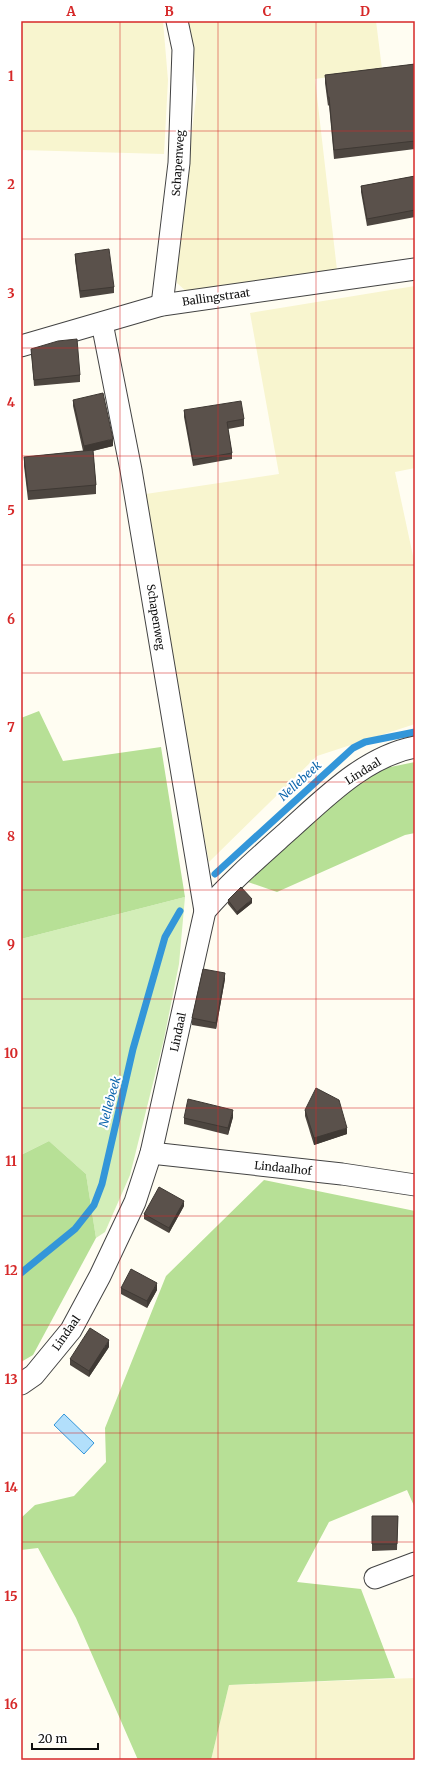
<svg xmlns="http://www.w3.org/2000/svg" width="436" height="1781" font-family="Merriweather,serif">
	<style>
		.farmland { fill: #f8f5cf }
		.green { fill: #d3eeb8 }
		.forest { fill: #b7e096 }
		.water { fill: #b2dffb; stroke: #3396d9 }
		.lines { fill: none; stroke-linecap: round; stroke-linejoin: round }
		.stream { stroke: #3396d9; stroke-width: 7 }
		.minor-casing { stroke: #434343; stroke-width: 23 }
		.minor { stroke: #fff; stroke-width: 21 }
		.wall { fill: #4d4640 }
		.shaded-wall { fill: #3f3934 }
		.building { fill: #5a514b; stroke: #3f3934 }
		.grid { fill: none; stroke: #d62828; stroke-width: 1; stroke-opacity: 0.55 }
		.labels { text-anchor: middle; stroke-width: 4; stroke-linejoin: round; paint-order: stroke }
		.street-label { font-size: 11px; fill: #101010; stroke: #fff }
		.water-label { font-size: 12px; font-style: italic; fill: #0d66ad; stroke: #fff }
		.neatline { fill: none; stroke: #d62828; stroke-width: 1.5 }
		.grid-label { font-size: 13px; text-anchor: middle; font-weight: bold; fill: #d62828 }
	</style>
	<rect width="100%" height="100%" fill="#fffdf2"/>
	<g class="farmland">
		<polygon points="21,21 163,21 168,80 164,154 21,150"/>
		<polygon points="187,21 376,21 382,69 315,79 337,270 188,293 177,283 176,260 197,90"/>
		<polygon points="415,286 415,468 395,472 415,565 415,724 317,756 209,862 139,495 279,474 250,313"/>
		<polygon points="415,1678 415,1760 211,1760 229,1685"/>
	</g>
	<polygon class="green" points="185,897 179,964 164,1039 130,1175 105,1232 96,1238 86,1174 49,1141 21,1155 21,939"/>
	<g class="forest">
		<polygon points="39,711 63,761 161,747 185,897 21,939 21,718"/>
		<polygon points="415,762 415,833 405,835 277,892 242,880 356,774"/>
		<polygon points="49,1141 86,1174 96,1238 33,1355 21,1362 21,1155"/>
		<polygon points="264,1180 415,1211 415,1508 407,1490 329,1522 297,1582 361,1589 395,1678 229,1685 211,1760 138,1760 76,1618 38,1548 21,1550 21,1518 35,1505 74,1496 106,1462 105,1428 166,1276"/>
	</g>
	<polygon class="water" points="64,1414 94,1443 84,1454 54,1425"/>
	<g class="lines">
		<g class="stream">
			<polyline points="215,874 353,748 365,742 415,732"/>
			<polyline points="21,1273 75,1229 94,1205 102,1184 133,1049 165,937 180,911"/>
		</g>
		<defs>
			<g id="minor">
				<polyline points="162,305 179,163 183,49 177,21"/>
				<polyline points="102,323 131,470 205,911"/>
				<polyline points="21,346 162,305 415,269"/>
				<polyline points="151,1153 342,1174 415,1185"/>
				<path d="M21 1384 34 1375 71 1330 100 1276 135 1202 151 1153 205 911C230 882 259 857 288 831 325 798 364 757 415 747"/>
				<polyline points="375,1578 415,1563"/>
			</g>
		</defs>
		<use href="#minor" class="minor-casing"/>
		<use href="#minor" class="minor"/>
	</g>
	<g class="wall">
		<polygon points="415,64 415,149 334,159 329,105 328,106 325,83 325,75"/>
		<polygon points="415,176 415,217 367,226 361,192 361,186"/>
		<polygon points="75,254 114,287 114,293 80,298 75,260"/>
		<polygon points="31,349 80,375 80,382 34,386"/>
		<polygon points="73,400 113,446 93,451 96,485 96,494 28,500 24,466 24,457 83,451 73,406"/>
		<polygon points="184,410 244,419 244,426 228,429 232,453 232,459 193,466 184,417"/>
		<polygon points="228,900 252,903 237,915 228,904"/>
		<polygon points="225,979 216,1029 192,1025 192,1018"/>
		<polygon points="305,1110 347,1134 314,1145 305,1116"/>
		<polygon points="233,1117 228,1135 184,1124 184,1118"/>
		<polygon points="184,1206 169,1233 144,1219 144,1214"/>
		<polygon points="121,1288 157,1290 147,1308 121,1294"/>
		<polygon points="109,1347 89,1377 70,1365 70,1359"/>
		<polygon points="372,1516 398,1516 397,1550 372,1551"/>
	</g>
	<g class="shaded-wall">
		<polygon points="113,439 113,446 84,453 84,446"/>
		<polygon points="252,899 252,903 237,915 237,912"/>
		<polygon points="225,973 225,979 216,1029 216,1023"/>
		<polygon points="233,1110 233,1117 228,1135 228,1128"/>
		<polygon points="347,1128 347,1134 314,1145 314,1138"/>
		<polygon points="184,1201 184,1206 169,1233 169,1228"/>
		<polygon points="157,1283 157,1290 147,1308 147,1301"/>
		<polygon points="109,1340 109,1347 89,1377 89,1371"/>
	</g>
	<g class="building">
		<polygon points="415,64 415,141 334,150 329,97 328,97 325,75"/>
		<polygon points="415,176 415,210 367,219 361,186"/>
		<polygon points="109,249 114,287 80,291 75,254"/>
		<polygon points="77,339 80,375 34,380 31,349 58,341"/>
		<polygon points="103,393 113,439 84,446 73,400"/>
		<polygon points="241,401 244,419 227,422 232,453 193,460 184,410"/>
		<polygon points="93,450 96,485 28,491 24,457"/>
		<polygon points="241,887 252,899 237,912 228,900"/>
		<polygon points="203,969 225,973 216,1023 192,1018"/>
		<polygon points="316,1088 339,1100 347,1128 314,1138 305,1110"/>
		<polygon points="188,1099 233,1110 228,1128 184,1118"/>
		<polygon points="159,1187 184,1201 169,1228 144,1214"/>
		<polygon points="131,1269 157,1283 147,1301 121,1288"/>
		<polygon points="90,1328 109,1340 89,1371 70,1359"/>
		<polygon points="372,1516 398,1516 397,1544 372,1544"/>
	</g>
	<path class="grid" d="M120 21V1760M218 21V1760M316 21V1760M21 131H415M21 239H415M21 348H415M21 456H415M21 565H415M21 673H415M21 782H415M21 890H415M21 999H415M21 1108H415M21 1216H415M21 1325H415M21 1433H415M21 1542H415M21 1650H415"/>
	<g class="labels">
		<g class="street-label">
			<text transform="translate(178 163) rotate(-86)" y="4">Schapenweg</text>
			<text transform="translate(216 297) rotate(-8)" y="4">Ballingstraat</text>
			<text transform="translate(156 617) rotate(81)" y="4">Schapenweg</text>
			<text transform="translate(363 771) rotate(-32)" y="4">Lindaal</text>
			<text transform="translate(178 1032) rotate(-78)" y="4">Lindaal</text>
			<text transform="translate(283 1168) rotate(6)" y="4">Lindaalhof</text>
			<text transform="translate(66 1333) rotate(-55)" y="4">Lindaal</text>
		</g>
		<g class="water-label">
			<text transform="translate(300 781) rotate(-42)" y="4">Nellebeek</text>
			<text transform="translate(110 1102) rotate(-75)" y="4">Nellebeek</text>
		</g>
	</g>
	<rect width="436" height="1781" fill="none" stroke="#ffffff" stroke-width="44"/>
	<path d="M32 1743v6h66v-6" fill="none" stroke="#101010" stroke-width="2"/>
	<text x="38" y="1743" font-size="12" fill="#101010" stroke="#ffffff" stroke-width="3" paint-order="stroke">20 m</text>
	<rect x="22" y="22" width="392" height="1737" class="neatline"/>
	<g class="grid-label">
		<text x="71" y="16">A</text>
		<text x="169" y="16">B</text>
		<text x="267" y="16">C</text>
		<text x="365" y="16">D</text>
		<text x="11" y="81">1</text>
		<text x="11" y="189">2</text>
		<text x="11" y="298">3</text>
		<text x="11" y="407">4</text>
		<text x="11" y="515">5</text>
		<text x="11" y="624">6</text>
		<text x="11" y="732">7</text>
		<text x="11" y="841">8</text>
		<text x="11" y="949">9</text>
		<text x="11" y="1058">10</text>
		<text x="11" y="1166">11</text>
		<text x="11" y="1275">12</text>
		<text x="11" y="1384">13</text>
		<text x="11" y="1492">14</text>
		<text x="11" y="1601">15</text>
		<text x="11" y="1709">16</text>
	</g>
</svg>
